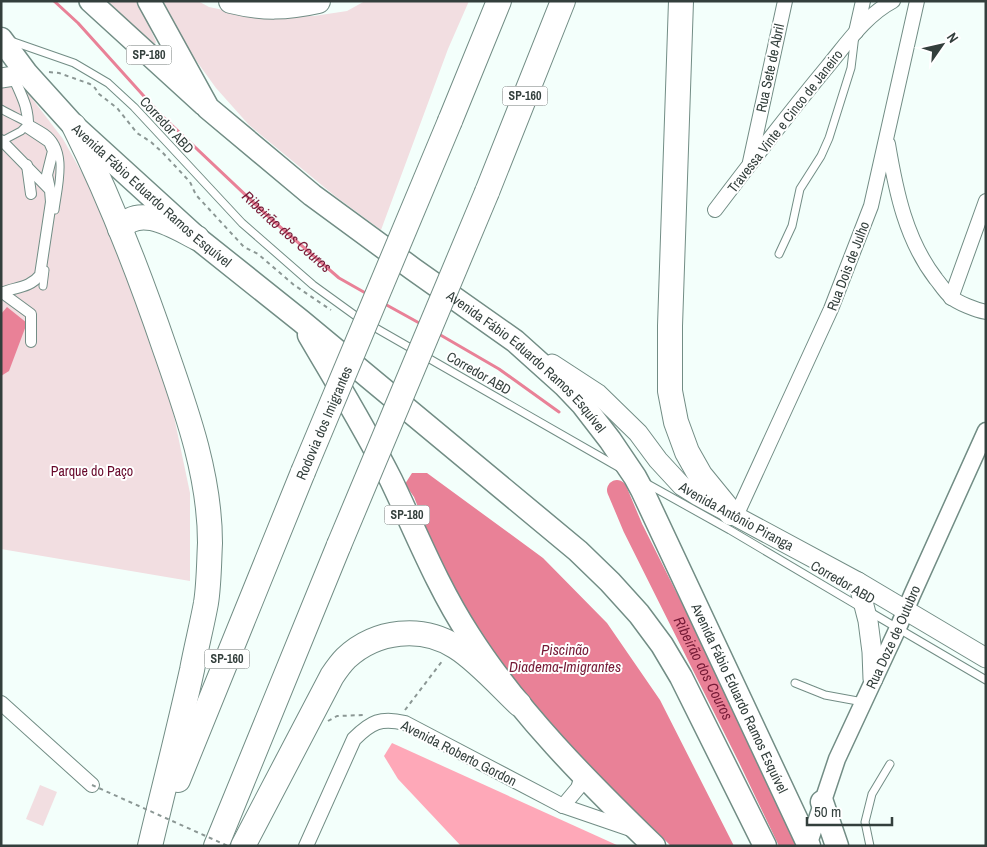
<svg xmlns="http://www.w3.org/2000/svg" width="987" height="847" font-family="'Archivo Narrow',sans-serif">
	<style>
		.green { fill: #f2dee1 }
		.forest { fill: #fea8b8 }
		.water { fill: #e98197 }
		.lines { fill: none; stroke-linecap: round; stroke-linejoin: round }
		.stream { stroke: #e98197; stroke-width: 3 }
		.river { stroke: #e98197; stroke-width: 20 }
		.service-casing { stroke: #728d85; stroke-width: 9 }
		.pedestrian-casing { stroke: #728d85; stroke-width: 12 }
		.minor-casing { stroke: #728d85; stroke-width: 16 }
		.tertiary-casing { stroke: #728d85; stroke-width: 19 }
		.secondary-casing { stroke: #728d85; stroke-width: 21 }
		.primary-casing { stroke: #728d85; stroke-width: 24 }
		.trunk-casing { stroke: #728d85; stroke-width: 25 }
		.motorway-casing { stroke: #728d85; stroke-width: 26 }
		.path { stroke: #8b9794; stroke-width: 2; stroke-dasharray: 4 4; stroke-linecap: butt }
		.service { stroke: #fff; stroke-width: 7 }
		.pedestrian { stroke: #fff; stroke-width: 10 }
		.minor { stroke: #fff; stroke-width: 14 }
		.tertiary { stroke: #fff; stroke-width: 16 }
		.secondary { stroke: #fff; stroke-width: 19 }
		.primary { stroke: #fff; stroke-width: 21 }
		.trunk { stroke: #fff; stroke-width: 22 }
		.motorway { stroke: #fff; stroke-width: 24 }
		.motorway-bridge-casing { stroke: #728d85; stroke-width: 26; stroke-linecap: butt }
		.path-bridge { stroke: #8b9794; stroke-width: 2; stroke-dasharray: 4 4; stroke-linecap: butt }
		.motorway-bridge { stroke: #fff; stroke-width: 24 }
		.labels { text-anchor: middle; stroke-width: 4; stroke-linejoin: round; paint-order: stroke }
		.shield { fill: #fff; stroke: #707976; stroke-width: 1 }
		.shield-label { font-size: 12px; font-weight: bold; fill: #333f3c }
		.street-label { font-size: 14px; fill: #333f3c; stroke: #fff }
		.park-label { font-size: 14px; fill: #67082a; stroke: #fff }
		.water-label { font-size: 15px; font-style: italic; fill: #761b37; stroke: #fff }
	</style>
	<rect width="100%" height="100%" fill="#f3fffb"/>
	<g class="green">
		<polygon points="107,1 138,1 156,42 154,46"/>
		<polygon points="160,1 198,1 209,7 257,17 314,16 347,11 365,1 469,1 448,49 381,230 335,196 249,125 216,88 179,37"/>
		<polygon points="1,84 24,88 63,139 130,259 172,407 190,493 190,581 1,549"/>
		<polygon points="40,785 57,792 43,826 26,819"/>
	</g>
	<polygon class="forest" points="392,743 619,846 461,846 398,779 384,756"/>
	<g class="water">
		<polygon points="7,307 27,323 9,371 1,376 1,314"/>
		<polygon points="412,473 427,473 543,558 607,623 660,700 734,846 671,846 558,736 508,676 451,590 414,497 405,484"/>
	</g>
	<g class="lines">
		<g class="stream">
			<path id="s1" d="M54 1 78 23 160 114 271 219 339 278 369 295"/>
			<polyline points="383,303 421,324"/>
			<polyline points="437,333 499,369 559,412"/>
		</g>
		<path class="river" id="s2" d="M617 490 633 528 748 758 790 846"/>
		<defs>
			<g id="service">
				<polyline points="11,41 74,63 108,83 134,107 242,223 313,285 360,319 620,468"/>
				<path d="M1 109C15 117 32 124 45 133 69 150 58 186 55 210"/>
				<polyline points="2,141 21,131 28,124"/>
				<polyline points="779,254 792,226 800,189 821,156 829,138 851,68 855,35"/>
				<polyline points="43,286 45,270"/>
				<polyline points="644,482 730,530 860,607"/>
				<polyline points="870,612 986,680"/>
				<polyline points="795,683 825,695 863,702"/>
				<polyline points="870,846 865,822 872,794 890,764"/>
			</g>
			<g id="pedestrian">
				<path d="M13 76C21 95 29 107 28 128L49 142 53 151 47 175 50 189"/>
				<path d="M1 140 50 190 51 202 40 275C30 288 15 287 1 293"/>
				<polyline points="27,165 31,194"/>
				<polyline points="1,292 31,314 31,342"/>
			</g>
			<g id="minor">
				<polyline points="856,32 863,1"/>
				<path d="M888 144C896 192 906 240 936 279 941 285 945 292 951 297 958 303 976 310 986 312"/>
				<polyline points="750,162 785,1"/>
				<path d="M715 210C752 161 789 113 828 66 847 43 866 15 893 1"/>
				<polyline points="951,298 986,201"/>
				<polyline points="736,516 831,309 871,206 917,1"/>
				<polyline points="1,703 92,785"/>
				<polyline points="563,806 578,788 583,774"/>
				<path d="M306 846 354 739C371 722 381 717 405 723L563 806 633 830"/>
			</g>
			<g id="tertiary">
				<path id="s3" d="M808 846 837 759 898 628 912 595 986 431"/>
			</g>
			<g id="secondary">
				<polyline points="1,78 27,74"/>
				<path id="s4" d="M552 364 598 394 638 433 658 460 682 486 698 496 858 582 986 658"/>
				<polyline points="858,582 868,621 872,652 873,679"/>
			</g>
			<polyline id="primary" points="90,1 204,105"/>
			<g id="trunk">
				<path id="s5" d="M149 1 208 108 312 195 413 269 515 341 564 385 583 405 610 440 635 477 642 490 809 846"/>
				<path id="s6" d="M1 39 27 74 74 126 197 238 301 321 578 551 610 582 639 614 662 645 681 677 765 846"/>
				<path d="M309 335C337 383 366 430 391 480 416 532 437 586 469 635 518 712 588 782 654 846"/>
				<polyline points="822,802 837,846"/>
			</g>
			<g id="motorway">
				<path d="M231 1C263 9 287 8 318 1"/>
				<polyline points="681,1 670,326 670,391 676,422 687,452 700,475 731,513"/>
				<polyline points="450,121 499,1"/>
				<path d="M74 126C110 198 139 273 165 349 187 412 210 476 210 543 209 562 209 584 206 603 202 625 196 648 192 670 179 729 164 787 150 846"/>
				<polyline points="487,192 563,1"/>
				<path d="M120 229C139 203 175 227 197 238"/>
				<polyline points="178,780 303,472"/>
				<polyline points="216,846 339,545"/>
				<path d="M243 846 332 676C336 670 341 663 346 658 376 630 422 625 456 647 477 660 501 687 519 704"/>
			</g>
		</defs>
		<use href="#service" class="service-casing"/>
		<use href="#pedestrian" class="pedestrian-casing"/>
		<use href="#minor" class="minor-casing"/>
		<use href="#tertiary" class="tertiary-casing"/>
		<use href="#secondary" class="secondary-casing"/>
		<use href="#primary" class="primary-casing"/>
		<use href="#trunk" class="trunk-casing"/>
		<use href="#motorway" class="motorway-casing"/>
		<g class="path">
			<polyline points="49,72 59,73 90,84 95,88 99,94 117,108 137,133 151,142 163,153 190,182 196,195 244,247 258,254 294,285 331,310"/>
			<polyline points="405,710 443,660"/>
			<polyline points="328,721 337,716 365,715"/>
		</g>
		<use href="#service" class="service"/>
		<use href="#pedestrian" class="pedestrian"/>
		<use href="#minor" class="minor"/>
		<use href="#tertiary" class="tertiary"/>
		<use href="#secondary" class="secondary"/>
		<use href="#primary" class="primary"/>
		<use href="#trunk" class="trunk"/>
		<use href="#motorway" class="motorway"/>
		<defs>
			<g id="motorway-bridge">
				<polyline points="303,472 450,121"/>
				<polyline points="339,545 487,192"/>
			</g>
		</defs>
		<use href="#motorway-bridge" class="motorway-bridge-casing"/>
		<polyline class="path-bridge" points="92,785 228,846"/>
		<use href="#motorway-bridge" class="motorway-bridge"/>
	</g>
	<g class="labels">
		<g class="shield">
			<rect x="126.5" y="45.5" width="45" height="19" rx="4"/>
			<rect x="502.5" y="86.5" width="45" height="19" rx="4"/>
			<rect x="384.5" y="505.5" width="45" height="19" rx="4"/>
			<rect x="204.5" y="649.5" width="45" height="19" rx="4"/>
		</g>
		<g class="shield-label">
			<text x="149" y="59">SP-180</text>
			<text x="525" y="100">SP-160</text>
			<text x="407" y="519">SP-180</text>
			<text x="227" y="663">SP-160</text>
		</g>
		<g class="street-label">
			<text transform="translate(770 68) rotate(-78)" y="5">Rua Sete de Abril</text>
			<text transform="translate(785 121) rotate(-52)" y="5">Travessa Vinte e Cinco de Janeiro</text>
			<text transform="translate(167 125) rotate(47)" y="5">Corredor ABD</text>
			<text dy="5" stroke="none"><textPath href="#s6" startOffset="218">Avenida Fábio Eduardo Ramos Esquível</textPath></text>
			<text transform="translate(848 266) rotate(-69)" y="5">Rua Dois de Julho</text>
			<text dy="5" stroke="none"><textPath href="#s5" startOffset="530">Avenida Fábio Eduardo Ramos Esquível</textPath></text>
			<text transform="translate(479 373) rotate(30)" y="5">Corredor ABD</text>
			<text transform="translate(324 423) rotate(-67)" y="5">Rodovia dos Imigrantes</text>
			<text dy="5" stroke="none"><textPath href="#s4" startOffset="242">Avenida Antônio Piranga</textPath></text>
			<text transform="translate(843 582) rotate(30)" y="5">Corredor ABD</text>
			<text dy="5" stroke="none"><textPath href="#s3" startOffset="226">Rua Doze de Outubro</textPath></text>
			<text dy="5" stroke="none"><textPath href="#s5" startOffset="935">Avenida Fábio Eduardo Ramos Esquível</textPath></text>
			<text transform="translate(459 753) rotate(27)" y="5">Avenida Roberto Gordon</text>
		</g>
		<g class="park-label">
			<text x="92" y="476">Parque do Paço</text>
		</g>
		<g class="water-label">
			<text dy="5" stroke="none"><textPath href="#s1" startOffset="328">Ribeirão dos Couros</textPath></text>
			<text x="565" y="655">Piscinão<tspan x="565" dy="17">Diadema-Imigrantes</tspan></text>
			<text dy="5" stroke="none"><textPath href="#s2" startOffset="198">Ribeirão dos Couros</textPath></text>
		</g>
	</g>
	<rect width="987" height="847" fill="none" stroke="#333f3c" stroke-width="5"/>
	<g transform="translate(942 45) rotate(56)" stroke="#ffffff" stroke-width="4" paint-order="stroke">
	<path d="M0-4L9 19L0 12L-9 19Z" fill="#333f3c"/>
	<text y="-8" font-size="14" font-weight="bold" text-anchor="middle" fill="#333f3c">N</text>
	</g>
	<path d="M807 817v8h85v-8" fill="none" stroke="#333f3c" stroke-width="2.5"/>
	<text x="814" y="817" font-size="15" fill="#333f3c" stroke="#ffffff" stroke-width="4" paint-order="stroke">50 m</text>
</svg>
